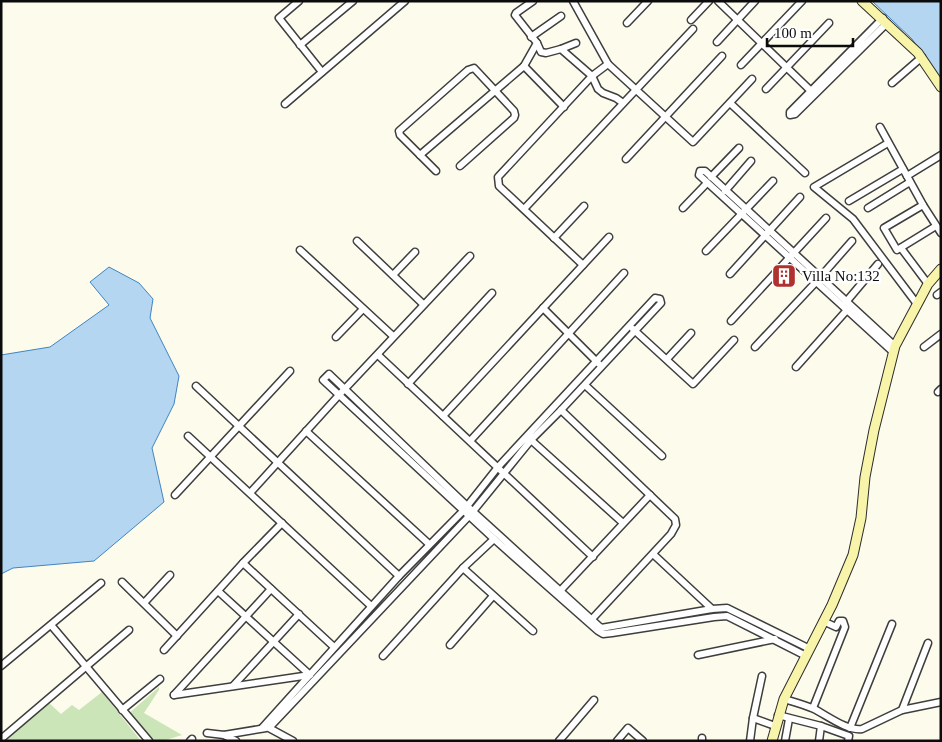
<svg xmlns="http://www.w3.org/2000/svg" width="942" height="742" font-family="'Times New Roman',serif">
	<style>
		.green { fill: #cce5b8 }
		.water { fill: #b4d6f1; stroke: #4185c2 }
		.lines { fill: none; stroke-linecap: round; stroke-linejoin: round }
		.minor-casing { stroke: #3e3e3e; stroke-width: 9 }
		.secondary-casing { stroke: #2d2d2d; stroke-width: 11 }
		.minor { stroke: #fff; stroke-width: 6 }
		.secondary { stroke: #f8f5ab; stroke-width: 9 }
		.labels { text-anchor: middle; stroke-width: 5; stroke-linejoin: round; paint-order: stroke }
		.poi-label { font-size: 15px; fill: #0b0b0b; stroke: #fff; text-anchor: start }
	</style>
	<rect width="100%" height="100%" fill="#fdfbeb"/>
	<g class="green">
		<polygon points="159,687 159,690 144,713 182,735 163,741 149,741 127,715"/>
		<polygon points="102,692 141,741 6,741 48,702 61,714 72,705 79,710"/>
	</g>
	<g class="water">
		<polygon points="872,1 941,1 941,80 912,39"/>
		<polygon points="109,267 139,283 153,299 150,318 179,376 174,404 152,448 164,502 94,561 13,568 1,574 1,355 50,347 109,305 90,282"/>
	</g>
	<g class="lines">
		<defs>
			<g id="minor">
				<polyline points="299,1 279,18 322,72"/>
				<polyline points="533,1 516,13 515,15 537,43 541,52 546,53 561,49 592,76 598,89 603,93 616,98 623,103"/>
				<polyline points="573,1 608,64 592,76 498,177 499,186 583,265"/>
				<polyline points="718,1 812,92"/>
				<polyline points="883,18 790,112 790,115 795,114 887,23"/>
				<polyline points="691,20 709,1"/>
				<polyline points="627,23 648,1"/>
				<polyline points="531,37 561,16"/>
				<polyline points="717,42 755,1"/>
				<polyline points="300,45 353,1"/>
				<polyline points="561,49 576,43"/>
				<polyline points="608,64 693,142 752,79"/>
				<polyline points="741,65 802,1"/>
				<polyline points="524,66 537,43"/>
				<polyline points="892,83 922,57"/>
				<polyline points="766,89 829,23"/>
				<polyline points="730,103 805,173"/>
				<polyline points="285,104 405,1"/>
				<polyline points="880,127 923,205 941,233"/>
				<polyline points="888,143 814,187 853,219 917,304"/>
				<polyline points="420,155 524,66 564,107"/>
				<polyline points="626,159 722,56"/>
				<polyline points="436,171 400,135 399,131 468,70 474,68 514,111 515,115 514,118 460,166"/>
				<polyline points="907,176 941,155"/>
				<polyline points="711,177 739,148"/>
				<polyline points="725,191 751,161"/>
				<polyline points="849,201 903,169"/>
				<polyline points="923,205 884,228 897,250 936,226"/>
				<polyline points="683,208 707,183"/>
				<polyline points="868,208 910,182"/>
				<polyline points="524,209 693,29"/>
				<polyline points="554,238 584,206"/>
				<polyline points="357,241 423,304"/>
				<polyline points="901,248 928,284"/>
				<polyline points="300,250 393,336"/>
				<polyline points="706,251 773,181"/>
				<polyline points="730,274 800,197"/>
				<polyline points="393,275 415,252"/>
				<polyline points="937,295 941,292"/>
				<polyline points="846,302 878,264"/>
				<polyline points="543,308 599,364"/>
				<polyline points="731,321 826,218"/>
				<polyline points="633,329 693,384 734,340"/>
				<polyline points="336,337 363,309"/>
				<polyline points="755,347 816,282 852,241"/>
				<polyline points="924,347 941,334"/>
				<polyline points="893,352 699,175 700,171 705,171 895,346"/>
				<polyline points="378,355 593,557"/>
				<polyline points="667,359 691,333"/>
				<polyline points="796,367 847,310"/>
				<polyline points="408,384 492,293"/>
				<polyline points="585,385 662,456"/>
				<polyline points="196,386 399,576"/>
				<polyline points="938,392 941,389"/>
				<polyline points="561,410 675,519 676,525 671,534 592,619"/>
				<polyline points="443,416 609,237"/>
				<polyline points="306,431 429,544"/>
				<polyline points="188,436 371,606"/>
				<polyline points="531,440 623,523"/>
				<polyline points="470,441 624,273"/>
				<polyline points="250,493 339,395 470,256"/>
				<polyline points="175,495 290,371"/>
				<polyline points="653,554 712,609"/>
				<polyline points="243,563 334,647"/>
				<polyline points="463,568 533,631"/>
				<polyline points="122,582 177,636"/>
				<polyline points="218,591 310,675"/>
				<polyline points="560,591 650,495"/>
				<polyline points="144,603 170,575"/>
				<polyline points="51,625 149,741"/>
				<polyline points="450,645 493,596"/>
				<polyline points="164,650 243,563 282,523"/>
				<polyline points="698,655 775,639"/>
				<polyline points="383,656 463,568 494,539"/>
				<polyline points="806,656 733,619 727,616 714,617 612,633 603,634 598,631 494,539 323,380 329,374 467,506 601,628 712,609 727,608 810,649"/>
				<polyline points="1,666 101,583"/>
				<polyline points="233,686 299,614"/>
				<polyline points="174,695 271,589"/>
				<polyline points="174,695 310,675"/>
				<path d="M784 699C794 702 805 705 814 709 828 716 847 731 862 729L902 710 941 702"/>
				<polyline points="813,708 845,627 843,621 839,621 836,627 823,621"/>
				<polyline points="122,710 160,679"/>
				<polyline points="902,710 928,643"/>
				<polyline points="778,715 821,726 849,736 848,741"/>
				<polyline points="753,718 762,676"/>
				<polyline points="262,728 399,576 464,510 498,467 655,298 660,299 661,303 561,410 531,440 470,515 269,728 293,741"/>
				<polyline points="850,728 892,624"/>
				<polyline points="207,733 224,735 266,728"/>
				<polyline points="224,735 236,741"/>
				<polyline points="1,739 129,630"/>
				<polyline points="190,741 192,739"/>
				<polyline points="559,741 594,700"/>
				<polyline points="617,741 628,728 643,741"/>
				<polyline points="702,741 702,738"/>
				<polyline points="750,741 753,718 775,726"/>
				<polyline points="785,741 789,719"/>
				<polyline points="819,741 821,726"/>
			</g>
			<g id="secondary">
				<polyline points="862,1 918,53 941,87"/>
				<polyline points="772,741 784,699 832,605 853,555 861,518 865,477 874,430 895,346 928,284 941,269"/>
			</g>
		</defs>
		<use href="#minor" class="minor-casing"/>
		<use href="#secondary" class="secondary-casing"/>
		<use href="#minor" class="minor"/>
		<use href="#secondary" class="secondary"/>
	</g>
	<defs>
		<symbol id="building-square" viewBox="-11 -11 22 22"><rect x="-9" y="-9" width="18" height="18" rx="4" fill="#b0322f" stroke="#fff"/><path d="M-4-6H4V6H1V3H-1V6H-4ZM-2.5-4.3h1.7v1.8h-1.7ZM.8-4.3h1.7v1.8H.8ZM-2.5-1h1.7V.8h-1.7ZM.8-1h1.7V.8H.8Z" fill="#fff"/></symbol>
	</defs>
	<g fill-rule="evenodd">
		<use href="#building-square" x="770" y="262" width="28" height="28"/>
	</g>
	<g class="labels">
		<g class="poi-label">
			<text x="802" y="281">Villa No:132</text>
		</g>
	</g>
	<rect width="942" height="742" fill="none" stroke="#0b0b0b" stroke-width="5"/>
	<path d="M767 38v8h86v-8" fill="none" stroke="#0b0b0b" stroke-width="2.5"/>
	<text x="774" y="38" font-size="15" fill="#0b0b0b" stroke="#ffffff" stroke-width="4" paint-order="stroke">100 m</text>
</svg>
